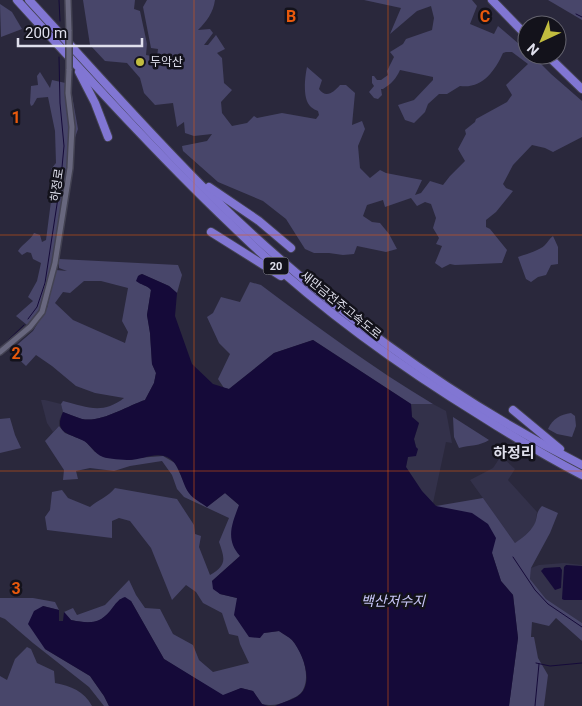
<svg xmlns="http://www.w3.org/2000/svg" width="582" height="706" font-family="Roboto,'Noto Sans KR',sans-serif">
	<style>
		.built { fill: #33314a }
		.green { fill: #48466a; fill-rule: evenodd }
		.water { fill: #150a39 }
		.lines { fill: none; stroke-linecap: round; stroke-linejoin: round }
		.stream { stroke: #150a39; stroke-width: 1 }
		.minor-casing { stroke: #434252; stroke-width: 8 }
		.highway-casing { stroke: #434252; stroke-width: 10 }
		.minor { stroke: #68677e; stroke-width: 5 }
		.highway { stroke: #8176d3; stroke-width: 8 }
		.minor-bridge-casing { stroke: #434252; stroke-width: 8; stroke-linecap: butt }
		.minor-bridge { stroke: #68677e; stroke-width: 5 }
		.grid { fill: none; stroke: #e8590c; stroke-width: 1; stroke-opacity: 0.55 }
		.poi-dot { fill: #c2bd3f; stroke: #13121b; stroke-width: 2 }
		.labels { text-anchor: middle; stroke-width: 5; stroke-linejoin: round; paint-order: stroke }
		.shield { fill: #13121b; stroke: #a2a2ad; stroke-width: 1 }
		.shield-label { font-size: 11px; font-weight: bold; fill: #dfdfec }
		.poi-label { font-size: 12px; fill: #dfdfec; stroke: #13121b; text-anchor: start }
		.street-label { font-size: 12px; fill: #dfdfec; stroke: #13121b }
		.water-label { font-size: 14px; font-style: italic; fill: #cac8f9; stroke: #13121b }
		.quarter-label { font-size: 15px; font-weight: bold; fill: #dfdfec; stroke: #13121b }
		.grid-label { font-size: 16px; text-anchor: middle; font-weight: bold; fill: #e8590c; stroke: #13121b; stroke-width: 5; stroke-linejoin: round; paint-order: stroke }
	</style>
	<rect width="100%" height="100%" fill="#2a283c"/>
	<g class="built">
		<polygon points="41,400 45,400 61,404 63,412 59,421 59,426 53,432 47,423"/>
		<polygon points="411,404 433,404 446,411 452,443 446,442 433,503 423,493 406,467 408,457 416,447 414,439 419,423 412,417"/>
		<polygon points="501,456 515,469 508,480 537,512 535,525 521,540 515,543 470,480 493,468"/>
		<polygon points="564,563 582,565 582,623 546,599 530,579 531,568 539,565"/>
	</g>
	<g class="green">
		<path d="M83 0H135L134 9 140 11 147 44 146 55 157 57 158 49 151 48 143 7 147 0H215C213 13 207 21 198 30L210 29 213 33 204 45H208L216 35 225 49 217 53 222 58 224 83 232 90 221 102 222 113 232 126 247 123 254 116 257 118 282 113 316 119 319 115 318 111C316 110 313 109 311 107 302 99 305 77 307 67L322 80 319 89C326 99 334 92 340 85H346L355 93 352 125 362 121 365 129 358 146 360 168 370 178 380 170 386 173 422 180 415 195 421 193 430 181 443 185 450 176 465 161 458 149 466 134 465 130 475 122 476 119 507 102 512 95 506 85 528 64 512 52H506L503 53C495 71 482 89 460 86L447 94H439L428 104 425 112 414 123 405 120 398 105 414 100 433 80V77L400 70C396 79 391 84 383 89H381L382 95 378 99 374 98 369 92 374 86 372 83V76H374L377 80H381L388 75 387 71 394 57 390 52 403 44 406 39 432 30 434 18 431 6 417 11 390 34 401 8 364 0H472L477 6 470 24 494 34 498 26 527 51V55H532L551 74 582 101V137L553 152 545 148 532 145 513 165 503 184 506 188 513 191 496 212 486 220V227L490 229 507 250 502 263 455 265 450 264 442 268 435 263 442 246 436 244 439 238 433 228 436 218 431 204 425 202 417 206 411 198 385 207 383 200 367 205 363 216 372 222 380 223 389 234 397 249 386 252 357 246 354 254 343 255 329 253H314L305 249 286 219 263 201 218 182 183 151 182 146 207 141 212 134 194 136 185 133 184 122 177 127 173 103 155 105 144 93 140 78 127 63 105 61 90 45Z"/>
		<polygon points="548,0 582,0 582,20"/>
		<polygon points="0,4 12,12 22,29 1,37"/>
		<path d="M40 72 50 88 52 80 70 84 78 129 69 155 52 266 47 288 39 310 27 325 16 316 33 301 28 297 37 281 41 263 33 259 31 253 27 252 22 255 18 251C23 243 30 241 34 233L40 235 42 242 46 240 51 201V169L56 163 55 131 48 97 37 98 33 105 31 106 30 103 31 86 38 85 37 76Z"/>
		<path d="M553 236 558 247V264L551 265 546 275 538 277 531 282 526 279 518 257C526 254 539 251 545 245 548 242 549 239 553 236Z"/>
		<path d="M59 259 178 265 182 275 177 293 169 286 142 274 139 275 137 281C141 285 147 285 151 290L147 315 150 333 152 364 156 373 154 383 145 400C127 406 101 423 82 419 75 417 69 414 63 412L61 404 63 401C87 407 102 415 124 398L95 393 76 386 52 366 36 355 26 366 10 351 33 331 47 308 56 270 67 271 59 268ZM84 281H101L128 288 122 321 128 332 125 343 73 320 55 303 63 292 70 293Z"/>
		<path d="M250 282 261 285C317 327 373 368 433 404H411L313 340 274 353 229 389 224 388 218 379 230 354 219 343 207 317 213 313 221 297 240 302Z"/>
		<path d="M571 413 575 416 576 426 572 437 557 434 548 429C553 418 560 415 571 413Z"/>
		<path d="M453 417 489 440C480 446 470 445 459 448L454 437Z"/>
		<polygon points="10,418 15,435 21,448 0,453 0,419"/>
		<path d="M59 426 65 433 85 441 95 452 131 460 137 458 163 456 175 463 189 493 207 507 225 493 239 505 240 556 212 581 220 594 237 598 264 633 279 631C283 634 288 636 292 640 302 651 311 675 303 690 300 696 293 698 287 701 278 705 272 706 262 704L253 691 241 688 223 696 164 659 131 601 120 599C103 621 100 626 71 620L64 612 73 608 77 615 105 605 129 580 136 595 145 608 160 609 173 634 193 645 199 660 213 672 249 663 240 644 238 636 229 634 222 613 203 603 196 592 186 585 172 600 151 548 130 521 119 518 112 521V538L47 530 45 517 50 510 52 492 62 490 68 498 90 507C98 500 108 497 115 488L177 499 194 525 195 534 201 536 199 547 210 575C227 565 225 559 219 542L229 518 184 497 177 489 172 475 162 461 130 466 114 471 90 468 76 471 78 479 63 480 64 470 45 441Z"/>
		<path d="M483 498 515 543C521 539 530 532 534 525 538 518 535 513 542 506L558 513 550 533 531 568 530 579 546 599 582 623V641L556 618 549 626 532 622 531 637H534L538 658 548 675 544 706H509L518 638 513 595 501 581 492 553 436 506Z"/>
		<polygon points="0,598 33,598 55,602 59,610 43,606 45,649 90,676 104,696 109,706 104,706 89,687 33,643 5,619 0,617"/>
		<path d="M27 647 31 649 37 663 54 671 55 683C71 686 84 691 92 706H0V676L7 680 15 659Z"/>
	</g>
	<g class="water">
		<path d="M142 274 169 286 177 293 175 316 192 364 213 384 229 389 274 353 313 340 411 404 412 417 419 423 414 439 416 447 418 449 416 456 408 457 406 467 422 491 436 506 472 513 488 524 496 538 492 553 501 581 513 595 518 638 509 706H275C283 702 298 699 303 691 312 677 302 652 292 640 289 637 283 634 279 631L264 633 260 638 249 637 234 615 237 598 220 594 213 589 212 581 240 556C225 539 232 524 239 505L225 493 207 507C202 503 193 499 189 493 180 481 181 461 164 456 153 453 140 460 129 460 124 460 108 459 103 457 94 454 90 443 82 440 66 433 54 432 63 412 69 414 75 417 82 419 101 423 127 406 145 400L154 383 156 373 152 364 150 333 147 315 151 290C147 285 141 285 136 281L138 276Z"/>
		<polygon points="566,565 582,566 582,600 564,600 562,599 564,567"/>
		<polygon points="560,567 562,570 561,588 555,590 541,571 544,568"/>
		<path d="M125 597 131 601 164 659 223 695 241 688 253 691 262 704 268 706H109L104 696 90 676 45 649 28 624 34 611 43 606 59 610V621H63L64 612 71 620C91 624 101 624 113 607 117 602 119 599 125 597Z"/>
	</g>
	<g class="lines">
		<g class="stream">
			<polyline points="59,0 60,21"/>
			<polyline points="576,14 582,17"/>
			<polyline points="28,319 37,307 45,283 61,178 64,146 60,103 59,57"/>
			<polyline points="0,348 24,325"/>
			<polyline points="513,557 535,590 548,604 582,627"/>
			<polyline points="536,663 550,666 582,663"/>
			<polyline points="535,706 539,664"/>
		</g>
		<defs>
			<g id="minor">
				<polyline points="68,0 69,31"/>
				<polyline points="0,352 30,327 42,312 55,263 70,168 72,127 68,93 69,69"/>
			</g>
			<g id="highway">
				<path d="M17 0C91 81 164 162 244 237 316 306 396 364 481 416 514 437 547 457 582 475"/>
				<path d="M29 0C90 66 149 134 213 197 321 303 447 396 582 465"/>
				<polyline points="492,0 527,36"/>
				<polyline points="547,55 582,89"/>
				<polyline points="79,72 95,103 108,137"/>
				<polyline points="209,187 259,221 291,248"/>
				<polyline points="211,232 281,276"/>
				<polyline points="513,410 560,449"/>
			</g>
		</defs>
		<use href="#minor" class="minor-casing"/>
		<use href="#highway" class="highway-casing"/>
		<use href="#minor" class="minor"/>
		<use href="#highway" class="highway"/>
		<defs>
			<polyline id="minor-bridge" points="69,31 69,69"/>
		</defs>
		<use href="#minor-bridge" class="minor-bridge-casing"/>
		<use href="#minor-bridge" class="minor-bridge"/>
	</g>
	<path class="grid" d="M194 0V706M388 0V706M0 235H582M0 471H582"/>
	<circle class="poi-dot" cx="140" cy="62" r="5"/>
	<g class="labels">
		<rect class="shield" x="263.5" y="257.5" width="25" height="17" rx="4"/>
		<g class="shield-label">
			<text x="276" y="270">20</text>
		</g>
		<g class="poi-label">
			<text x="150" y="66">두악산</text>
		</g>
		<g class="street-label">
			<text transform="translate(57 185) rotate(-82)" y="4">하정로</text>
			<text transform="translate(341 305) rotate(39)" y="4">새만금전주고속도로</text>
		</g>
		<g class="water-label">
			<text x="393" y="606">백산저수지</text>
		</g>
		<g class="quarter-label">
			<text x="514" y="458">하정리</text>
		</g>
	</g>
	<g class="grid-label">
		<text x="291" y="22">B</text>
		<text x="485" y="22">C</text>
		<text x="16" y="123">1</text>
		<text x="16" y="359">2</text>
		<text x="16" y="594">3</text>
	</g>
	<g transform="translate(542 40) rotate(224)"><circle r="24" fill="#13121b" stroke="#65646f"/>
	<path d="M0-4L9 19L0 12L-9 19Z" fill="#c2bd3f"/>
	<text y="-8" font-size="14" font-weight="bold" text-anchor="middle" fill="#dfdfec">N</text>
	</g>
	<path d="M18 38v8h124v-8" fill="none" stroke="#dfdfec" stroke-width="2.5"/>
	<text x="25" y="38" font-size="15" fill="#dfdfec" stroke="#13121b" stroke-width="4" paint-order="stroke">200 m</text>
</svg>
